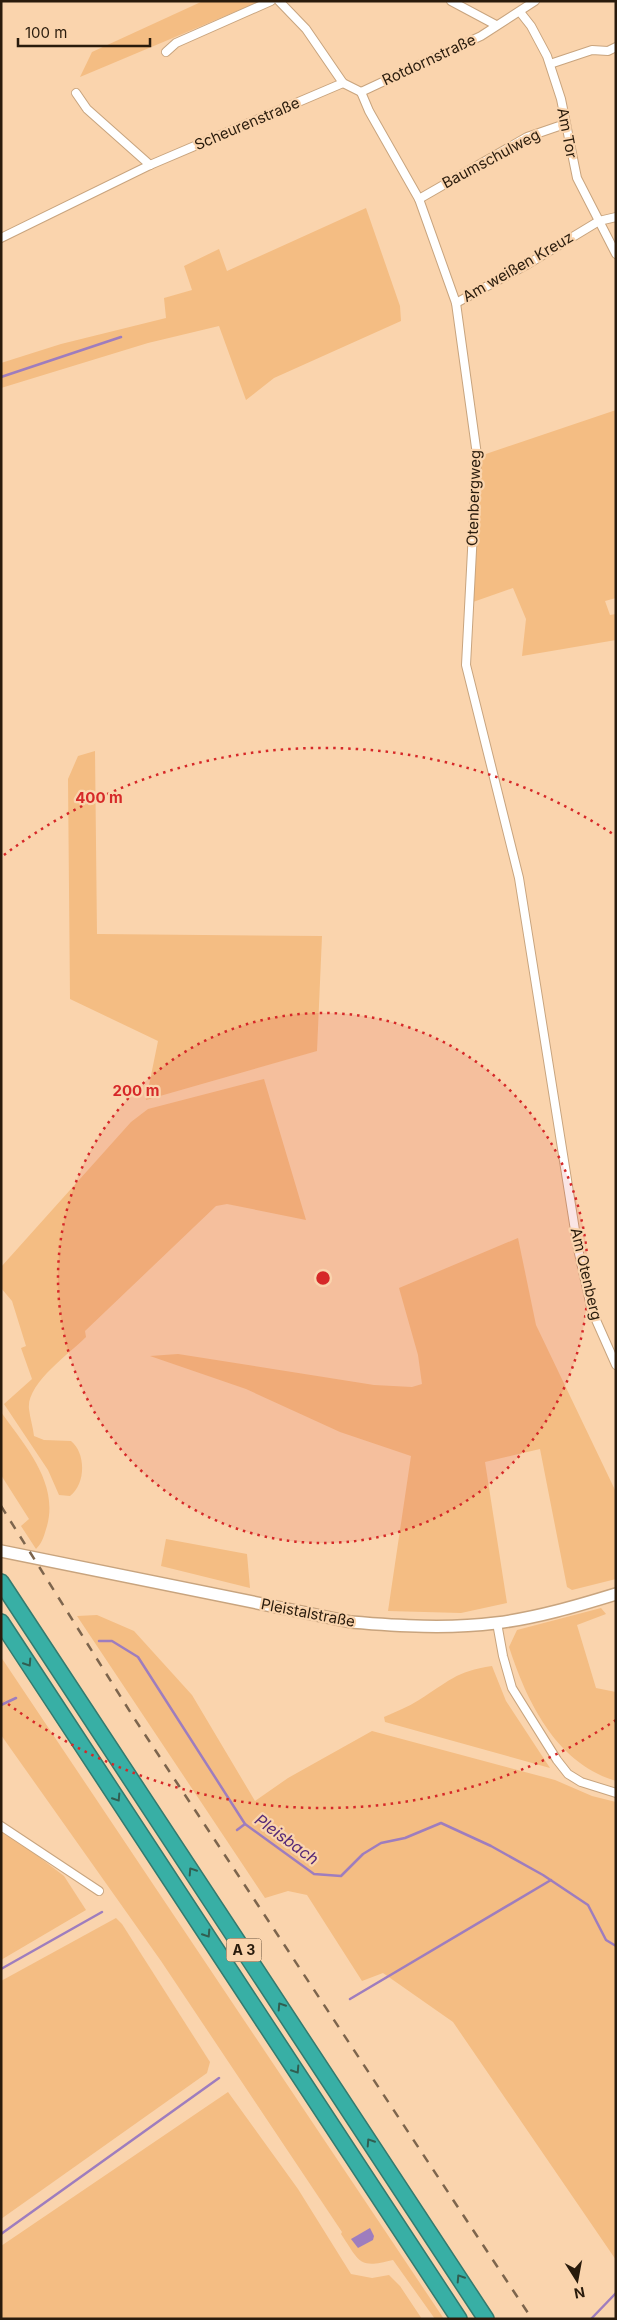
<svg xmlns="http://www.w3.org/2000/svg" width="617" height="2320" font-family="Inter,sans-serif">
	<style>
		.green { fill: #f4bd83 }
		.water { fill: #9e7dbe }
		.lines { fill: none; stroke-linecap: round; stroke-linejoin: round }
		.stream { stroke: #9e7dbe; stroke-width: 2.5 }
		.street-casing { stroke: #c8a47e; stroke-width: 10 }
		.secondary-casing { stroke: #c8a47e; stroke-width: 14 }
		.highway-casing { stroke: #337b6f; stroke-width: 18 }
		.street { stroke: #fff; stroke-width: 8 }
		.secondary { stroke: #fff; stroke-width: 11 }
		.highway { stroke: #38afa5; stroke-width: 15 }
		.rail { stroke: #7d654d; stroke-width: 2.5; stroke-dasharray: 9 9; stroke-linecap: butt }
		.oneway { stroke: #305e51 }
		.ring { fill: none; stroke: #d62828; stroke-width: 2.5; stroke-dasharray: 2.5 5 }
		.labels { text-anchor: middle; stroke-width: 4.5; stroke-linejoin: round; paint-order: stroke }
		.shield { fill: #fad4ad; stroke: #68523c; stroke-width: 1 }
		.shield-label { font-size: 14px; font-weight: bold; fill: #291b0c }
		.street-label { font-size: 15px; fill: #291b0c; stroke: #fad4ad }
		.water-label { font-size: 16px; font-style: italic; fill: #552877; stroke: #fad4ad }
		.centre { fill: #d62828; stroke: #fad4ad; stroke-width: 2.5 }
		.ring-label { font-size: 15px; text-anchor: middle; font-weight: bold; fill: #d62828; stroke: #fad4ad; stroke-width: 4.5; stroke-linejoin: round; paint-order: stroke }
	</style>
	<rect width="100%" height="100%" fill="#fad4ad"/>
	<g class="green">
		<polygon points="203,1 261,1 80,77 92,52"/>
		<polygon points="366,208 400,306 401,321 274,378 246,400 219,326 148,343 1,388 1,363 61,344 166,318 164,298 192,290 184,266 219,249 227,271"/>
		<polygon points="616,410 616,598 605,601 610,615 616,614 616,640 522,656 526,619 513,588 473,602 480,456"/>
		<polygon points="95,751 97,934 322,936 317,1051 146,1100 158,1041 70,999 68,779 78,756"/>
		<path d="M264 1079 306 1220 227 1204 216 1206 85 1331 86 1337C69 1354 26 1384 29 1409 30 1418 33 1427 34 1436L44 1440 71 1441C86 1453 86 1484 70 1496L59 1495 48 1470 4 1404 32 1379 21 1348 26 1346 12 1301 1 1288V1267L131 1122 148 1109Z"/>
		<polygon points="518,1238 536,1325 616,1492 616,1579 572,1590 567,1587 540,1449 485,1462 507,1603 461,1613 388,1611 411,1456 340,1432 246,1389 150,1356 178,1354 374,1385 412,1387 422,1384 418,1355 399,1288"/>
		<path d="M1 1412C24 1445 59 1482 47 1526 44 1535 43 1542 36 1549L21 1526 29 1519 1 1475Z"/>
		<polygon points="166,1539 247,1554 250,1588 161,1566"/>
		<path d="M601 1608 606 1614 577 1625 596 1688 616 1692V1781C556 1763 527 1702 509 1647L517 1630Z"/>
		<polygon points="97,1615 134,1631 192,1695 255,1801 288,1778 372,1731 555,1780 592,1796 616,1802 616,2260 453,2022 383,1973 362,1981 307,1895 288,1891 265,1898 77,1616"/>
		<path d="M1 1657 444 2319H435L393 2260C358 2269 360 2262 341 2234L342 2232 161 1961 1 1735Z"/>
		<path d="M492 1666 506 1701 550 1768 385 1722 384 1717C395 1712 408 1707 419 1700 448 1682 456 1671 492 1666Z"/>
		<polygon points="1,1828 64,1876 86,1910 1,1960"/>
		<polygon points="116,1918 122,1924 210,2062 207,2073 1,2219 1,1981"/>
		<polygon points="228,2092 298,2189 351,2274 372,2278 389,2275 400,2286 422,2319 1,2319 1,2246"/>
	</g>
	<polygon class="water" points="370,2228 374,2236 373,2240 358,2248 351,2239"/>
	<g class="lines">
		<g class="stream">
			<polyline points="1,377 121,337"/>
			<polyline points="99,1641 112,1641 138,1657 245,1824 314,1874 341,1876 363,1854 381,1843 405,1838 441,1823 491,1846 543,1875 588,1905 606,1940 616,1946"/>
			<polyline points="1,1705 16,1698"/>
			<polyline points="237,1830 245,1824"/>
			<polyline points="1,1969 102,1912"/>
			<polyline points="350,1999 551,1880"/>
			<polyline points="1,2234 219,2078"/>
			<polyline points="591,2319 616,2293"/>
		</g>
		<defs>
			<g id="street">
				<polyline points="279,1 306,29 343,83 361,92"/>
				<polyline points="451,1 496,25"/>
				<polyline points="520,12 531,26 547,56 561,99 577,178 616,254"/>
				<polyline points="166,52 176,43 271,1"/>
				<polyline points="550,64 592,50 608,51 616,47"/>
				<polyline points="361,92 369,111 419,199 456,303 477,455 466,665 519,878 578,1249 592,1311 616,1365"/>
				<polyline points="361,92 481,36 535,1"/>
				<polyline points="76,93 87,109 150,165"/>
				<polyline points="419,199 527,137 565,124"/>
				<polyline points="1,238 150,165 343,83"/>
				<polyline points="456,303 528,264 599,221 616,217"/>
				<polyline points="497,1623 503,1656 512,1688 557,1760 568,1774 581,1782 616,1793"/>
				<polyline points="1,1826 99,1891"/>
			</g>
			<path id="secondary" d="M1 1551 351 1622C399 1626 448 1629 496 1623 536 1618 577 1606 616 1594"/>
			<g id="highway">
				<polyline points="1,1582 486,2319"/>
				<polyline points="1,1622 459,2319"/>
			</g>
		</defs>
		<use href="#street" class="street-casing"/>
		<use href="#secondary" class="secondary-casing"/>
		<use href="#highway" class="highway-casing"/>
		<use href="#street" class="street"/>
		<use href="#secondary" class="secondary"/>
		<use href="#highway" class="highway"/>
		<polyline class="rail" points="1,1506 134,1718 532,2319"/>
	</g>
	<defs><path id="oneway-chevron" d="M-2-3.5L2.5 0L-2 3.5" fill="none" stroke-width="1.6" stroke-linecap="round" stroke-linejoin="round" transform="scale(1.25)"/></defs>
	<g class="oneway">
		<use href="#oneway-chevron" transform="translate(28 1663) rotate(57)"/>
		<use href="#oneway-chevron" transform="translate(117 1798) rotate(57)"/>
		<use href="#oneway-chevron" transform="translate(192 1871) rotate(-123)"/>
		<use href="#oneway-chevron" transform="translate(207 1934) rotate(57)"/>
		<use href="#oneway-chevron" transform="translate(281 2006) rotate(-123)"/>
		<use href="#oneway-chevron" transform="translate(296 2070) rotate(57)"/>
		<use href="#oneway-chevron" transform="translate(370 2142) rotate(-123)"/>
		<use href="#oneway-chevron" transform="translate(460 2278) rotate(-123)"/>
	</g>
	<circle cx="323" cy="1278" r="265" fill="#d62828" fill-opacity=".12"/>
	<g class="ring">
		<circle cx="323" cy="1278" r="265"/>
		<path d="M616 1720A530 530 0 0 1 4 1701M4 855A530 530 0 0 1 616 836"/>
	</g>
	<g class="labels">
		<rect class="shield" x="226.5" y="1938.5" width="35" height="23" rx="4"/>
		<g class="shield-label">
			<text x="244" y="1955">A 3</text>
		</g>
		<g class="street-label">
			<text transform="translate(429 60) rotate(-25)" y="5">Rotdornstraße</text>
			<text transform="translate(247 124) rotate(-23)" y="5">Scheurenstraße</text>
			<text transform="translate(567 133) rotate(79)" y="5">Am Tor</text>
			<text transform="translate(491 159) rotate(-28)" y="5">Baumschulweg</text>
			<text transform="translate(518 267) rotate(-30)" y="5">Am weißen Kreuz</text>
			<text transform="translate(474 498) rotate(-88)" y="5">Otenbergweg</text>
			<text transform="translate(586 1274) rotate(77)" y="5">Am Otenberg</text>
			<text transform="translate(308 1613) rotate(11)" y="5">Pleistalstraße</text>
		</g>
		<g class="water-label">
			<text transform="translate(287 1839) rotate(36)" y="6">Pleisbach</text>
		</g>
	</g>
	<circle cx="323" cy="1278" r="8" class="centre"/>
	<g class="ring-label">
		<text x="99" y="803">400 m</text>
		<text x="136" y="1096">200 m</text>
	</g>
	<rect width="617" height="2320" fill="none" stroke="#291b0c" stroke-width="5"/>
	<g transform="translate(577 2280) rotate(169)" stroke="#fad4ad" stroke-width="4" paint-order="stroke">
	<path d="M0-4L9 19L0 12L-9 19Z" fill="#291b0c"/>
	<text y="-8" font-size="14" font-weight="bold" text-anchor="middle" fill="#291b0c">N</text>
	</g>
	<path d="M18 38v8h132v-8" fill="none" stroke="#291b0c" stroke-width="2.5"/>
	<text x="25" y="38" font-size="15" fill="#291b0c" stroke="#fad4ad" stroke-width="4" paint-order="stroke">100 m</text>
</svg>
